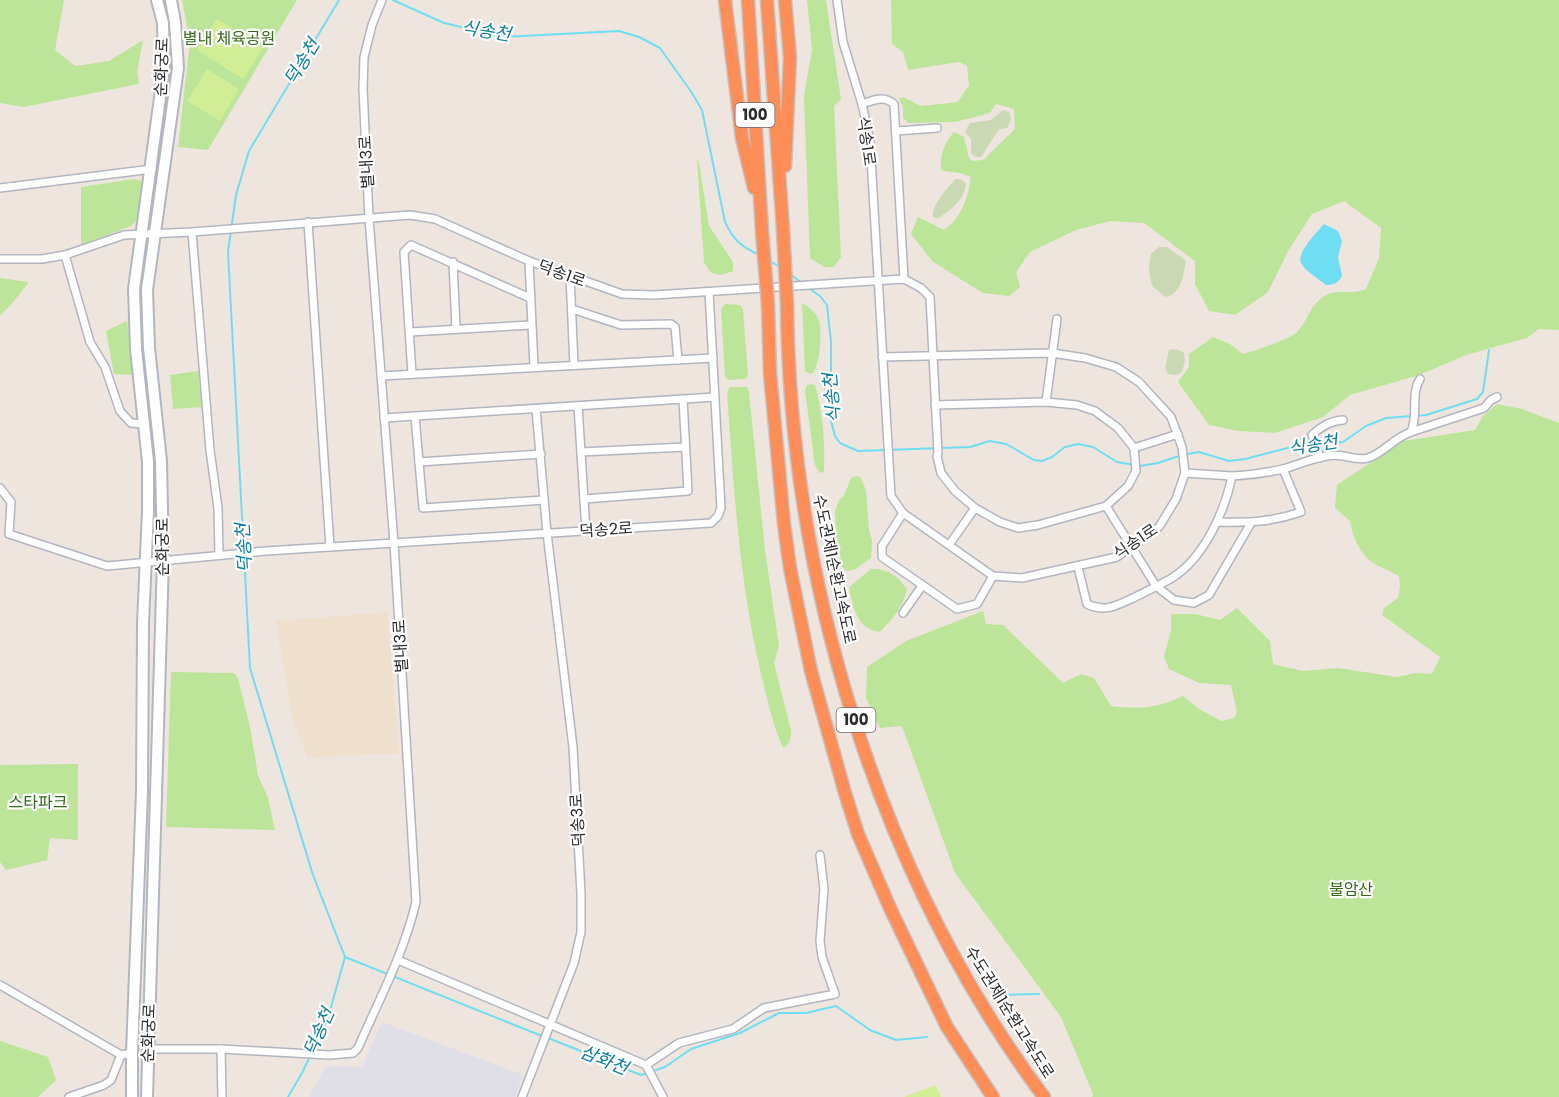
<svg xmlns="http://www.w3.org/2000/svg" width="1559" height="1097" font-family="Poppins,'Noto Sans KR',sans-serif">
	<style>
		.industrial { fill: #e0dee6 }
		.education { fill: #efe0cd }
		.green { fill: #bce599 }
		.cemetery { fill: #cad8b4 }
		.pitch { fill: #d1ed95 }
		.water { fill: #6fdef2 }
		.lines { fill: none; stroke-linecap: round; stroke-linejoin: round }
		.stream { stroke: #6fdef2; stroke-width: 2 }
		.street-casing { stroke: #b2b6c0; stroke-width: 10 }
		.secondary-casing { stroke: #b2b6c0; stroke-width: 14 }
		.highway-casing { stroke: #c4c4c4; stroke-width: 15 }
		.street { stroke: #fff; stroke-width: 7 }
		.secondary { stroke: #fff; stroke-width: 10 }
		.highway { stroke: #ff8d57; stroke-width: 12 }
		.highway-bridge-casing { stroke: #c4c4c4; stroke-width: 15; stroke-linecap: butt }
		.highway-bridge { stroke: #ff8d57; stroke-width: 12 }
		.labels { text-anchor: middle; stroke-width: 4.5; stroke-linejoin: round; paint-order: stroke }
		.shield { fill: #fff; stroke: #6b6b6b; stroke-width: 1.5 }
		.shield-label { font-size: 15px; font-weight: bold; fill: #2c2c2c }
		.park-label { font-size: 16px; fill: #336c19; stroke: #fff }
		.street-label { font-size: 16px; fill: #2c2c2c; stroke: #fff }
		.water-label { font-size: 18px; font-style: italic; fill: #0a7ea1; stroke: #fff }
	</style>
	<rect width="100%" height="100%" fill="#eee5de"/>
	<polygon class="industrial" points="382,1022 523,1075 515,1097 309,1097 326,1066 362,1067"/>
	<polygon class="education" points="387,612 399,753 308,758 293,720 276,621"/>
	<g class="green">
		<polygon points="0,0 64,0 55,50 75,66 109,61 143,40 137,72 139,84 24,107 0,103"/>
		<polygon points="182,0 297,0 208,150 178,147 190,42"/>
		<polygon points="807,0 826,0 841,99 834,106 841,257 834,267 824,267 810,258 804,96 812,50"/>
		<path d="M891 0H1559V330L1539 329 1527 338 1466 355 1419 375 1350 395 1323 417 1275 433 1238 431 1209 425 1178 382 1189 367V354L1213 337 1230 344 1243 354C1253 352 1288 339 1296 333 1307 323 1310 304 1325 296 1340 287 1350 296 1366 289L1379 258 1381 228 1344 201 1312 214 1288 251 1268 292 1235 315 1209 311 1195 284V261L1144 223 1110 221 1076 230 1030 252 1016 272 1020 287 1009 296 983 293 957 277 932 261 911 234 918 217 944 230C962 217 968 198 971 177L960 173 942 171C938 159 945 141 954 132L964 137 969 158 972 161 983 160 1015 129 1014 109 996 104 990 113 955 122 909 123 903 118V108L899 98 903 97 921 106 958 102 969 85 967 66 959 62 908 70 903 52 892 44Z"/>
		<path d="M697 160 699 162 709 226 733 262V271C719 277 711 277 704 262Z"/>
		<polygon points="134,179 142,181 137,220 131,226 81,245 81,187"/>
		<polygon points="0,278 29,282 10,306 0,315"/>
		<polygon points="725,304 740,305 743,309 748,376 745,379 728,380 725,376 721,309"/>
		<path d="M802 304 806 305C811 309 817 314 819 321 822 332 820 367 812 374L805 372Z"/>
		<polygon points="127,321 135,375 114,374 106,331"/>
		<polygon points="198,371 202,407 173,409 170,375"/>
		<path d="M812 384 815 385C823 413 825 443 824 472L820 473 815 465 805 391 807 385Z"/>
		<path d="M730 387H747L749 392 765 550 779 646 774 663 791 730C791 738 790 745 783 748 773 726 768 701 762 678 739 583 734 490 727 393Z"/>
		<path d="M1497 404 1522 409 1559 423V1097H1092L1093 1094 1061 1017 955 873 902 726 880 728 866 698 867 667 906 641 983 611 986 624 1003 625 1063 683 1081 674 1094 678 1111 706C1141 709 1155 709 1183 696L1199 709 1221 721 1234 718 1237 713 1231 685 1199 683 1169 669 1164 656 1171 631V614H1195L1220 620 1237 608 1270 641 1273 664 1303 671 1338 668 1397 677 1416 673 1432 674 1440 657 1382 615 1384 608 1398 598 1400 587 1399 576C1390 571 1375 565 1369 560 1358 550 1352 534 1350 521L1335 508 1337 485 1403 441 1475 430 1483 416Z"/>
		<polygon points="857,476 860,477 866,490 869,530 872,540 871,558 854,570 847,571 842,567 836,531 835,512 839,500 844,496 851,478"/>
		<path d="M871 569C887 568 898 576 907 589 904 605 892 621 879 632 857 629 852 606 849 587Z"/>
		<polygon points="171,672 234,673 238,678 250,727 258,775 268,798 275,830 166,827"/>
		<polygon points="78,764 78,840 50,838 47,860 6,870 0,862 0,765"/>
		<polygon points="0,1041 48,1057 56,1080 38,1097 0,1097"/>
	</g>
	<g class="cemetery">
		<polygon points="1003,110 1010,113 1011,120 1007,128 999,129 981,157 976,157 971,153 971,139 965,132 970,123 991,120"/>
		<path d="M956 179H961L966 184C964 200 951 210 937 219L933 217C931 205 948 187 956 179Z"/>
		<path d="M1159 247H1167L1186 261C1183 275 1182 293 1166 297L1153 287 1150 278 1149 268 1151 254Z"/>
		<polygon points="1177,349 1184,353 1185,363 1181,373 1175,375 1168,374 1165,368 1169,350"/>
	</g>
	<g class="pitch">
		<polygon points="217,19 263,48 243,79 197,50"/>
		<polygon points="207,69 239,89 220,121 187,101"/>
		<polygon points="936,1085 941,1097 904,1097"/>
	</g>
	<path class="water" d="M1324 224 1338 231 1342 241 1338 257 1342 276C1338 283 1334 285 1326 285 1319 279 1305 271 1301 263 1296 253 1318 231 1324 224Z"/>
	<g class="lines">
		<g class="stream">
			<path d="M393 0 444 23 505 37 619 31 639 37 660 48 692 93 702 110 725 222C734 241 741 246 759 255"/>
			<polyline points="770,261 780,267"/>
			<polyline points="790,274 802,283"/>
			<polyline points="809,288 821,297 827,305 831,342 831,421 835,436 840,443 858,451 970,447 990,441 1006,444 1034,460 1042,461 1052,457 1065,447 1078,444 1093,447 1117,462 1140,466 1158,463 1182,455 1199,452 1229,461 1245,459 1299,445 1343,442 1366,426 1386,418 1426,415 1477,399 1483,392 1489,350"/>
			<polyline points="345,957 542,1036"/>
			<polyline points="1001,995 1039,994"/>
			<polyline points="548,1038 641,1075 665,1067 691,1049 740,1033 779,1013 806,1013 836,1006 870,1030 896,1040 927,1037"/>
			<polyline points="288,1097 302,1073 328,1018 345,957 313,875 250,668 228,252 236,195 249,151 339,0"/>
		</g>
		<defs>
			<g id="street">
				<polyline points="837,0 843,42 862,104 870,141 891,496 903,513 993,576 1022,578 1117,557 1159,527 1176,499 1185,473 1182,447 1171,417 1139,382 1116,367 1085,358 1052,353 882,357"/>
				<path d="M862 104C874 100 883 95 894 104L904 279"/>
				<polyline points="897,131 937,128"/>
				<polyline points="0,188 152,169"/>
				<polyline points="308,222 330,547"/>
				<polyline points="192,232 210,450 218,508 219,554"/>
				<polyline points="65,255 124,235 192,232 410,215 435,219 529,261 622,294 654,295 904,279 921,288 930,297 938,453 937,456 941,473 955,491 975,508 1000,522 1018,528 1038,525 1106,506 1128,486 1136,471 1134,448 1118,428 1095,411 1077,405 1046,402 935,405"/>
				<polyline points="0,259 42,259 65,255 90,342 105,367 120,411 131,423 144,424"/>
				<polyline points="529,261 534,367"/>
				<polyline points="453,262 456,329"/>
				<polyline points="570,276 574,365"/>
				<polyline points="572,309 621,325 671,324 675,327 678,360"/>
				<polyline points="410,332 531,325"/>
				<polyline points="412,374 404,252 411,245 530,298"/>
				<polyline points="381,376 713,358"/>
				<polyline points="1046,402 1057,319"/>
				<polyline points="578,406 586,531"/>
				<polyline points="415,416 423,508 544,500"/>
				<polyline points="384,418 715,397"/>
				<polyline points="1411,432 1484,408 1491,400 1497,397"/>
				<polyline points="1134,448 1178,434"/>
				<polyline points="581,452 685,447"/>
				<path d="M1320 458 1312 435C1322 426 1330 421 1343 420"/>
				<polyline points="419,462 541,454"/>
				<path d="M1232 476C1249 475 1266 473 1283 469 1298 465 1312 458 1327 456 1344 452 1354 462 1368 458 1382 454 1395 437 1411 432 1419 414 1410 395 1420 379"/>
				<polyline points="0,488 11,502 9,534 107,566 266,551 711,523 718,516 721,508 709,292"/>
				<polyline points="584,499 688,491 683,399"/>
				<polyline points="1106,506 1156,586 1174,600 1194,603 1209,595 1251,523"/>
				<polyline points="903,513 882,546 882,557 957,609 977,604 993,576"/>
				<path d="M1217 522C1249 523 1271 522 1301 512L1283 469"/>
				<polyline points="949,545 975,508"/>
				<path d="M1078 567 1087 604C1105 613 1118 605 1135 597 1147 591 1160 585 1172 578 1204 558 1225 511 1232 476L1185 473"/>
				<polyline points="903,613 922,586"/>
				<polyline points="398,960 646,1065 663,1097"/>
				<polyline points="0,985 121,1055 132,1053"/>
				<path d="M148 1049H221L329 1055 353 1053 358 1048C379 1000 404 953 416 902L394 543 369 218 363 88 364 57 372 25 382 0"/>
				<polyline points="221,1049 222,1097"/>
				<polyline points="646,1065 679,1043 733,1029 764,1008 835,994 822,957 820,941 824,889 820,855"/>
				<polyline points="69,1097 104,1085 111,1080 121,1055"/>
				<polyline points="522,1097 574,963 581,932 581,893 573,747 547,533 536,409"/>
			</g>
			<g id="secondary">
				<polyline points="132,1097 132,1053 142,791 143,623 148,511 148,462 136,349 134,289 164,68 163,23 157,0"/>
				<polyline points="147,1097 163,559 161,461 149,348 147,290 178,68 175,22 171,0"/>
			</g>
			<g id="highway">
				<polyline points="725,0 742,138 754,188"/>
				<polyline points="748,0 762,231"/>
				<polyline points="767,0 783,229"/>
				<polyline points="785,0 790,57 785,166"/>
				<path d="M787 304C790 581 878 874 1044 1097"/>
				<polyline points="768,305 770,373 784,524 790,568 811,671 845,793 858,834 890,908 947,1027 993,1097"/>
			</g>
		</defs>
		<use href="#street" class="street-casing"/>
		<use href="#secondary" class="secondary-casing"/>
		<use href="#highway" class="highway-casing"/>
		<use href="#street" class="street"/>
		<use href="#secondary" class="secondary"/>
		<use href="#highway" class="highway"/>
		<defs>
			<g id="highway-bridge">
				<polyline points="783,229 787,304"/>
				<polyline points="762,231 768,305"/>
			</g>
		</defs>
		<use href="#highway-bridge" class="highway-bridge-casing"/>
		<use href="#highway-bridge" class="highway-bridge"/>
	</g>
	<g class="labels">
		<g class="shield">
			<rect x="735.5" y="103" width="39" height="24" rx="4.5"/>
			<rect x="836.5" y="708" width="39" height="24" rx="4.5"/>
		</g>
		<g class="shield-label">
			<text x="755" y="120">100</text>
			<text x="856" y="725">100</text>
		</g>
		<g class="park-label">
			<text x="229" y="44">별내 체육공원</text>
			<text x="38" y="808">스타파크</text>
			<text x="1351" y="895">불암산</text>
		</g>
		<g class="street-label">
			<text transform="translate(161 67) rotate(-88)" y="6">순화궁로</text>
			<text transform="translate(867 141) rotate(82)" y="6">식송1로</text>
			<text transform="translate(366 162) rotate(-93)" y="6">별내3로</text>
			<text transform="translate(562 273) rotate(20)" y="6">덕송1로</text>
			<text transform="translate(606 529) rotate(-4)" y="6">덕송2로</text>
			<text transform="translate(1135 541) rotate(-34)" y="6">식송1로</text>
			<text transform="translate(162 547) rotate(-90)" y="6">순화궁로</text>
			<text transform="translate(835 569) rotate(78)" y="6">수도권제1순환고속도로</text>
			<text transform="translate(400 646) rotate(-93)" y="6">별내3로</text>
			<text transform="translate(577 820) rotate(-93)" y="6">덕송3로</text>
			<text transform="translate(1010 1012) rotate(58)" y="6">수도권제1순환고속도로</text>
			<text transform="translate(148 1033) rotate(-88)" y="6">순화궁로</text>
		</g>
		<g class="water-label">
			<text transform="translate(486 31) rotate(9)" y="6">식송천</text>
			<text transform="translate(302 62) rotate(-59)" y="6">덕송천</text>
			<text transform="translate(832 398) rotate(-95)" y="6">식송천</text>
			<text transform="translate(1313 445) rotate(-9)" y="6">식송천</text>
			<text transform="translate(244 548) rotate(-93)" y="6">덕송천</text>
			<text transform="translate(319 1032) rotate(-66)" y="6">덕송천</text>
			<text transform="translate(604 1060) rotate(22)" y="6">삼화천</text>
		</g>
	</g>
</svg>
